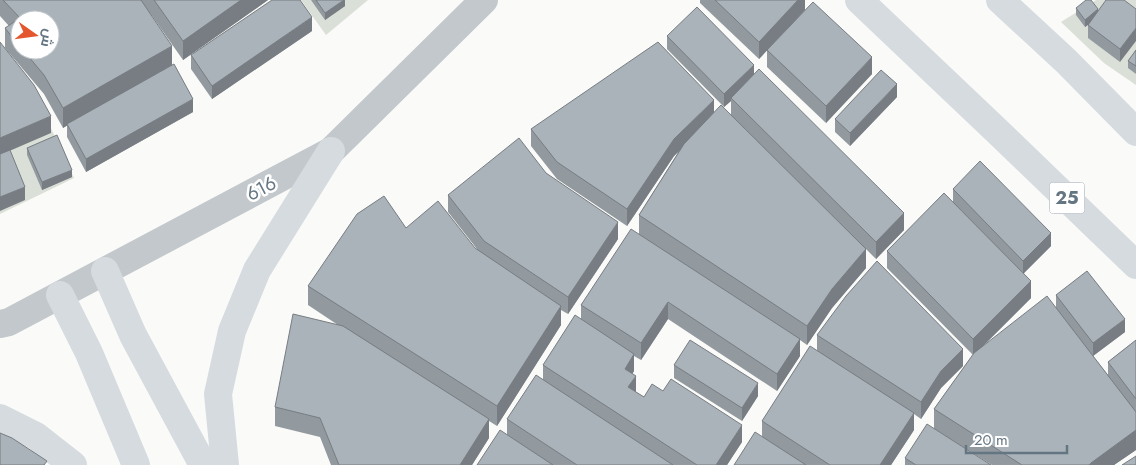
<svg xmlns="http://www.w3.org/2000/svg" width="1136" height="465" font-family="Jost,Cairo,sans-serif">
	<style>
		.green { fill: #dadfd7 }
		.lines { fill: none; stroke-linecap: round; stroke-linejoin: round }
		.minor { stroke: #c3c8cc; stroke-width: 28 }
		.primary { stroke: #d6dbdf; stroke-width: 28 }
		.wall { fill: #929a9f; fill-rule: evenodd }
		.shaded-wall { fill: #777d82 }
		.building { fill: #aab3b9; stroke: #777d82 }
		.labels { text-anchor: middle; stroke-width: 5; stroke-linejoin: round; paint-order: stroke }
		.shield { fill: #fff; stroke: #939fa8; stroke-width: 1 }
		.shield-label { font-size: 18px; font-weight: bold; fill: #657683 }
		.street-label { font-size: 19px; fill: #657683; stroke: #fff }
	</style>
	<rect width="100%" height="100%" fill="#fafaf8"/>
	<g class="green">
		<polygon points="301,0 368,0 326,35"/>
		<polygon points="1096,0 1136,0 1136,85 1104,63 1061,22"/>
		<polygon points="0,56 38,100 74,178 0,214"/>
	</g>
	<g class="lines">
		<polyline class="minor" points="0,324 9,322 331,151 484,0"/>
		<g class="primary">
			<polyline points="859,0 997,131 1136,265"/>
			<polyline points="1000,0 1066,61 1136,132"/>
			<polyline points="105,271 133,335 203,465"/>
			<polyline points="60,295 89,353 136,465"/>
			<polyline points="0,418 36,436 73,465"/>
			<polyline points="225,465 218,394 232,331 257,270 331,151"/>
		</g>
	</g>
	<g class="wall">
		<path d="M0 0H268L183 60 150 13 172 65 135 86 193 112 86 172 67 137V125L63 128 44 94 5 48V28L9 26 0 16ZM20 20 50 50H20Z"/>
		<polygon points="311,0 345,0 345,6 325,20"/>
		<polygon points="700,0 805,0 805,10 759,59 700,3"/>
		<polygon points="1124,0 1120,62 1088,38 1088,25 1085,27 1076,15 1076,8 1098,10"/>
		<polygon points="312,31 212,99 191,69 191,55"/>
		<polygon points="667,36 754,74 904,230 876,259 866,249 866,268 832,308 807,345 800,340 800,356 777,391 668,319 641,360 634,356 634,371 632,374 636,392 644,397 742,442 727,465 477,465 507,435 507,419 543,379 543,365 581,319 581,305 639,234 639,215 679,151 674,156 627,226 557,179 531,146 531,129 714,112 731,114 731,101 724,107 667,49"/>
		<polygon points="767,50 872,74 826,123 767,67"/>
		<polygon points="1136,50 1136,74 1128,68 1128,61"/>
		<polygon points="897,97 850,146 835,132 835,119"/>
		<polygon points="27,148 72,177 42,190 27,155"/>
		<polygon points="546,173 618,239 568,314 561,310 561,325 497,426 489,421 489,438 472,465 331,465 320,437 275,426 275,407 338,325 308,305 308,286 406,228 477,249 448,212 448,195"/>
		<polygon points="953,189 1051,246 1024,273 1031,298 982,347 1056,307 1056,295 1125,332 1093,356 1108,375 1108,362 1136,340 1136,450 1114,465 992,465 934,429 934,409 973,355 887,268 887,251 953,202"/>
		<polygon points="817,335 963,366 941,388 921,419 914,414 914,430 891,465 734,465 762,437 762,421 817,351"/>
		<polygon points="674,365 758,396 742,421 674,378"/>
		<polygon points="905,458 991,465 905,465"/>
	</g>
	<g class="shaded-wall">
		<polygon points="241,0 268,0 183,60 183,41"/>
		<polygon points="344,0 345,0 345,6 325,20 325,13"/>
		<polygon points="798,0 805,0 805,10 759,59 759,42"/>
		<polygon points="1098,9 1098,17 1085,27 1085,20"/>
		<polygon points="312,17 312,31 212,99 212,86"/>
		<polygon points="1136,28 1136,41 1120,62 1120,49"/>
		<polygon points="172,46 172,65 63,128 63,108"/>
		<polygon points="872,57 872,74 826,123 826,106"/>
		<polygon points="754,65 754,78 731,98 731,101 724,107 724,94"/>
		<polygon points="897,84 897,97 850,146 850,133"/>
		<polygon points="193,99 193,112 86,172 86,159"/>
		<polygon points="714,100 714,117 674,156 627,226 627,209 674,139"/>
		<polygon points="51,116 51,133 0,155 0,138"/>
		<polygon points="72,170 72,177 42,190 42,182"/>
		<polygon points="25,187 25,200 0,211 0,197"/>
		<polygon points="904,213 904,230 876,259 876,242"/>
		<polygon points="618,222 618,239 568,314 568,297"/>
		<polygon points="1051,233 1051,246 1023,274 1023,261"/>
		<polygon points="866,249 866,268 832,308 807,345 807,326 832,289"/>
		<polygon points="1031,281 1031,298 973,356 973,339"/>
		<polygon points="668,302 668,319 641,360 641,343"/>
		<polygon points="561,306 561,325 497,426 497,406"/>
		<polygon points="1125,319 1125,332 1093,356 1093,343"/>
		<polygon points="800,339 800,356 777,391 777,374"/>
		<polygon points="963,349 963,366 941,388 921,419 921,402 941,371"/>
		<polygon points="634,354 634,371 625,386 625,369"/>
		<polygon points="636,376 636,393 628,387"/>
		<polygon points="758,383 758,396 742,421 742,408"/>
		<polygon points="914,413 914,430 891,465 880,465"/>
		<polygon points="489,419 489,438 472,465 460,465"/>
		<polygon points="742,425 742,442 727,465 716,465"/>
		<polygon points="1136,430 1136,450 1114,465 1089,465 1091,463"/>
	</g>
	<g class="building">
		<polygon points="3,0 141,0 172,46 63,108 44,75 23,50 50,50 50,20 20,20 20,47 5,28 20,18"/>
		<polygon points="154,0 241,0 183,41"/>
		<polygon points="272,0 300,0 312,17 212,86 191,55"/>
		<polygon points="316,0 344,0 325,13"/>
		<polygon points="715,0 798,0 759,42"/>
		<polygon points="1086,0 1091,0 1098,9 1085,20 1076,8"/>
		<polygon points="1106,0 1124,0 1136,9 1136,28 1120,49 1088,25"/>
		<polygon points="813,2 872,57 826,106 767,50"/>
		<polygon points="697,7 754,65 724,94 667,36"/>
		<polygon points="0,42 34,85 51,116 0,138"/>
		<polygon points="658,42 714,100 674,139 627,209 557,162 531,129"/>
		<polygon points="1136,50 1136,66 1128,61"/>
		<polygon points="174,64 193,99 86,159 67,124"/>
		<polygon points="759,69 904,213 876,242 731,98"/>
		<polygon points="881,70 897,84 850,133 835,119"/>
		<polygon points="721,105 866,249 832,289 807,326 639,215 684,144"/>
		<polygon points="57,135 72,170 42,182 27,148"/>
		<polygon points="519,138 546,173 618,222 568,297 484,241 448,195"/>
		<polygon points="10,150 25,187 0,197 0,154"/>
		<polygon points="980,161 1051,233 1023,261 953,189"/>
		<polygon points="944,193 1031,281 973,339 887,251"/>
		<polygon points="384,196 406,228 438,201 475,248 561,306 497,406 308,286 357,214"/>
		<polygon points="631,229 800,339 777,374 668,302 641,343 581,305"/>
		<polygon points="877,261 963,349 941,371 921,402 817,335 846,296"/>
		<polygon points="1087,271 1125,319 1093,343 1056,295"/>
		<polygon points="1047,296 1136,412 1136,430 1091,463 1089,465 1022,465 934,409 974,353"/>
		<polygon points="293,314 343,326 489,419 460,465 339,465 320,418 275,407"/>
		<polygon points="575,315 634,354 625,369 636,376 628,387 644,397 652,384 663,391 671,379 742,425 716,465 697,465 543,365"/>
		<polygon points="690,340 758,383 742,408 674,365"/>
		<polygon points="1136,340 1136,399 1108,362"/>
		<polygon points="810,346 914,413 880,465 830,465 762,421"/>
		<polygon points="536,375 673,465 577,465 507,419"/>
		<polygon points="927,424 991,465 916,465 905,458"/>
		<polygon points="500,430 553,465 477,465"/>
		<polygon points="755,432 806,465 734,465"/>
		<polygon points="0,433 12,438 47,461 44,465 0,465"/>
		<polygon points="1136,456 1136,465 1122,465"/>
	</g>
	<g class="labels">
		<rect class="shield" x="1049.5" y="182.5" width="35" height="31" rx="4"/>
		<g class="shield-label">
			<text x="1067" y="204">25</text>
		</g>
		<g class="street-label">
			<text transform="translate(261 188) rotate(-28)" y="7">616</text>
		</g>
	</g>
	<g transform="translate(35 35) rotate(104)"><circle r="24" fill="#ffffff" stroke="#c1c8cd"/>
	<path d="M0-4L9 19L0 12L-9 19Z" fill="#e4572e"/>
	<text y="-8" font-size="14" font-weight="bold" text-anchor="middle" fill="#657683">ش</text>
	</g>
	<path d="M966 445v8h101v-8" fill="none" stroke="#657683" stroke-width="2.5"/>
	<text x="974" y="445" font-size="15" fill="#657683" stroke="#ffffff" stroke-width="4" paint-order="stroke">20 m</text>
</svg>
